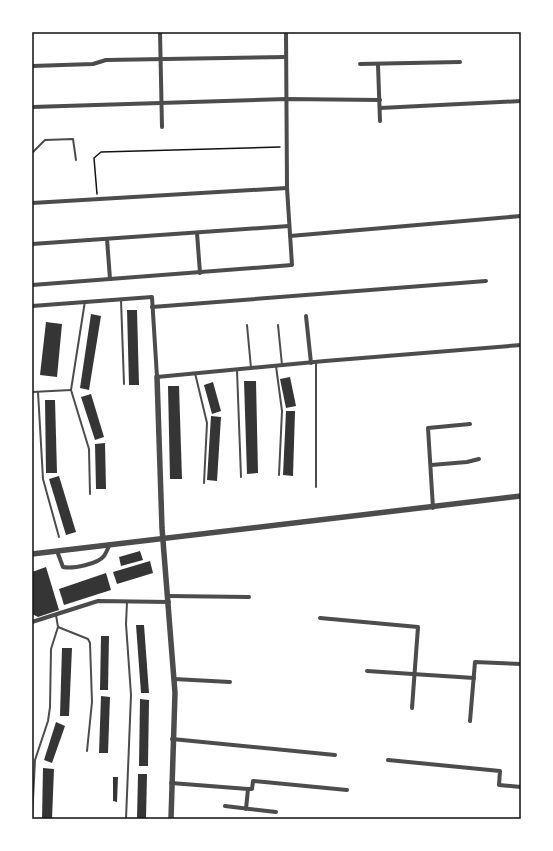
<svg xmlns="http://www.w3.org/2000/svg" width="553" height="851" font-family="Poppins,sans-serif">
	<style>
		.building { fill: #353535 }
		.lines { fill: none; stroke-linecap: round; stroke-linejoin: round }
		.path { stroke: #111; stroke-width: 1.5 }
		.service { stroke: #4c4c4c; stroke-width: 2 }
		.minor { stroke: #4c4c4c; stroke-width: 4 }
		.tertiary { stroke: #4c4c4c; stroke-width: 5.5 }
		.neatline { fill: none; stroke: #111; stroke-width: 1.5 }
	</style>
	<rect width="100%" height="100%" fill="#fff"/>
	<g class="building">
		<polygon points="127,310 137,310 139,385 129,385"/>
		<polygon points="91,314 101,316 89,390 80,388"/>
		<polygon points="46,322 62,324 57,377 40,375"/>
		<polygon points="290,377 296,406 286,408 280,379"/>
		<polygon points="244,381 256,381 258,473 247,474"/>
		<polygon points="213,382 221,411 212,414 204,385"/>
		<polygon points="168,386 179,386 182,479 170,479"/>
		<polygon points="91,394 104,437 95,440 81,397"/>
		<polygon points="45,400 55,400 57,473 46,473"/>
		<polygon points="286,411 295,411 293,476 283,475"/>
		<polygon points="211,416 221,417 217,481 207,480"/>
		<polygon points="105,443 106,489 96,489 95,444"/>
		<polygon points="59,476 76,532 66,535 49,479"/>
		<polygon points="140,551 143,560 121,566 119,557"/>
		<polygon points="150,561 153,573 117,584 113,572"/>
		<polygon points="46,567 59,610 38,617 32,614 32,572"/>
		<polygon points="106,573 111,590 64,605 59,589"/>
		<polygon points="136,625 144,625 149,693 141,693"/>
		<polygon points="101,636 109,636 108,690 100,690"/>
		<polygon points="62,648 72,648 69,716 60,716"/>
		<polygon points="101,696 110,697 108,753 99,753"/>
		<polygon points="140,699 149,700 148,766 139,766"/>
		<polygon points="56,722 65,726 52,763 44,760"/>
		<polygon points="43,768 54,769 52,819 42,819"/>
		<polygon points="138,774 147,774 146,819 137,819"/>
		<polygon points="113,777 118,777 117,802 113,801"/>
	</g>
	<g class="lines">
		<polyline class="path" points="97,194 94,158 101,152 280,147"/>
		<g class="service">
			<polyline points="32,153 45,140 73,139 76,160"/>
			<polyline points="121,300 124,384"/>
			<polyline points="85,301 71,390 89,449 90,494"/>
			<polyline points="247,325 251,368"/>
			<polyline points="278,325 282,365"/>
			<polyline points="316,362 316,487"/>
			<polyline points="276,366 282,411 279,475"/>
			<polyline points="237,370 241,477"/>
			<polyline points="195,373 207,423 204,483"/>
			<polyline points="32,392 71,390"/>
			<polyline points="38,392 43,479 59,537"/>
			<polyline points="58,627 88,639 90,643 92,702 87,751"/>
			<polyline points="32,819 35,760 48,721 50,707 51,649 58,627 56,615"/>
			<polyline points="126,819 131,695 126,624 127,602"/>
		</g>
		<g class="minor">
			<polyline points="160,32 162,127"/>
			<polyline points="360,64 460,62"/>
			<polyline points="378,65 380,121"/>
			<polyline points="32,66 93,64 106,60 286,57"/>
			<polyline points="32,107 286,99 380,100"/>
			<polyline points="380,108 521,101"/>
			<polyline points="32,203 287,188"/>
			<polyline points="197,233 200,273"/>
			<polyline points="290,236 521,216"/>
			<polyline points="107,239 110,279"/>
			<polyline points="32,244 289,226"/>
			<polyline points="32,285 292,265 287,188 286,32"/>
			<polyline points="32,306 152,297 157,377 325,361 521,345"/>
			<polyline points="152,307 486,281"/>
			<polyline points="306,316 311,363"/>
			<polyline points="431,465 467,462 479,459"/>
			<polyline points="433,508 428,428 470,424"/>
			<path d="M57 551 63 567C73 569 98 564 104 556 106 553 108 548 110 544"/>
			<polyline points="168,596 249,597"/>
			<polyline points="320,618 418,627 412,708"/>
			<polyline points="32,622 98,601 169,602"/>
			<polyline points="367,671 474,678"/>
			<polyline points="174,679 230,682"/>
			<polyline points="470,721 475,662 521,664"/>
			<polyline points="172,739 335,755"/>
			<polyline points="388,760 500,771 499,785 521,787"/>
			<polyline points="171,783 248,789 252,789 253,781 347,790"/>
			<polyline points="225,806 276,812"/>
			<polyline points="246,809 248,789"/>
		</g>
		<g class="tertiary">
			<polyline points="157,377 162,528 175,693 171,819"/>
			<polyline points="32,554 521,496"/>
		</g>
	</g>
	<rect width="553" height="851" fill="none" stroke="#ffffff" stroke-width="66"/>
	<rect x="33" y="33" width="487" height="785" class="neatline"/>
</svg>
